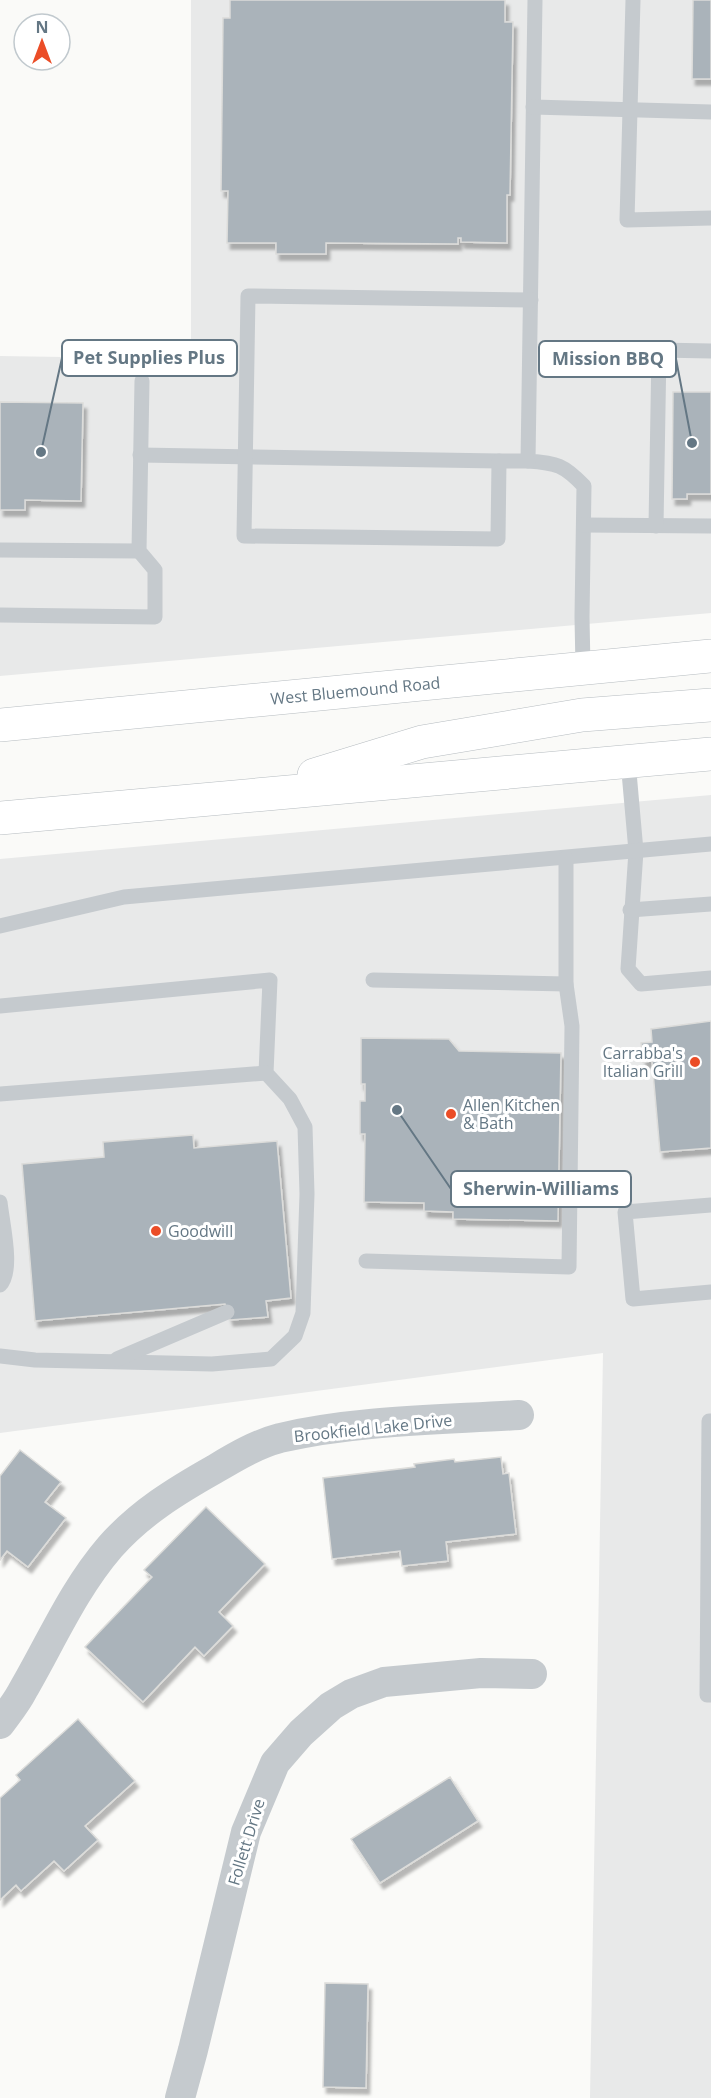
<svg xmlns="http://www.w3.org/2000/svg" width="711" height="2098" font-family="'Open Sans',sans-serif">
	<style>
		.built { fill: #e8e9e9 }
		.building { fill: #aab3ba; stroke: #dcdcda; stroke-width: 1.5; filter: url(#shadow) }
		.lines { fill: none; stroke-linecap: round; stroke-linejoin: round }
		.primary-casing { stroke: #b6bcc0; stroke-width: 34 }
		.service { stroke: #c5cace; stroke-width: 15 }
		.minor { stroke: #c5cace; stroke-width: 30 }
		.primary { stroke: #fff; stroke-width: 33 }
		.poi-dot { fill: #eb4d27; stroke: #fff; stroke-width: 2 }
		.labels { text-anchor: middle; stroke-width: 6; stroke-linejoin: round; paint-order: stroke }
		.street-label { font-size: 16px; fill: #647784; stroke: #fff }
		.poi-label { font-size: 16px; fill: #647784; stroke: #fff; text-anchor: start }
		.leader { fill: none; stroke: #647784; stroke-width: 2 }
		.callout-dot { fill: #647784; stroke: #fff; stroke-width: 2 }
		.callout { fill: #fff; stroke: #647784; stroke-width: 2 }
		.callout-label { font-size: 18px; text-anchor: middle; font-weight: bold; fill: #647784 }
	</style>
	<defs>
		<filter id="shadow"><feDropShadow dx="3.5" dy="6" stdDeviation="1.5" flood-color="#0004"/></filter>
	</defs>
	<rect width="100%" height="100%" fill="#fafaf8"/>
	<g class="built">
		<polygon points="191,0 711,0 711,613 0,676 0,356 191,359"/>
		<polygon points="711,795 711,2098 590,2098 603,1353 0,1433 0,859"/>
	</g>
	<g class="building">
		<polygon points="230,0 505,0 505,22 513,22 510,195 507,195 507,243 461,242 461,238 458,238 458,244 326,243 326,254 276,254 276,243 227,243 228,191 221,191 223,18 230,18"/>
		<polygon points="693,0 711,0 711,79 692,79"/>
		<polygon points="673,392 711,392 711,494 687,494 687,499 672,499"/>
		<polygon points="0,402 83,403 81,501 25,500 25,510 0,510"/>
		<polygon points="711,1021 711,1148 660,1152 652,1061 643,1062 641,1043 652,1042 651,1029"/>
		<polygon points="361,1038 449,1039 459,1051 561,1053 558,1221 453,1219 453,1212 424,1211 424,1203 364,1202 365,1134 360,1134 360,1101 365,1101 365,1084 361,1084"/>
		<polygon points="193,1135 194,1148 277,1141 291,1298 266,1301 268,1317 230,1320 225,1304 35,1321 22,1164 104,1157 103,1142"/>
		<polygon points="20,1450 61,1482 45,1502 66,1518 28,1567 7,1551 0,1560 0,1476"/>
		<polygon points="501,1457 503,1474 509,1473 516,1534 446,1542 448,1561 402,1566 400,1551 332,1559 323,1478 415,1467 414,1464 454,1459 455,1462"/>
		<polygon points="206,1507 265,1564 219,1612 233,1626 204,1656 195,1647 143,1702 85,1647 152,1577 144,1570"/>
		<polygon points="78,1719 135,1781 85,1826 98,1840 64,1871 54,1861 21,1891 16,1885 0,1900 0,1798 20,1780 16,1775"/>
		<polygon points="450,1777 478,1821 380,1883 351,1839"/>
		<polygon points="325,1983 368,1984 366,2088 323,2087"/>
	</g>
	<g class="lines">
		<defs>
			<g id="primary">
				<path id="s1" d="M0 725 711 656"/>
				<polyline points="314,775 422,742 582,715 711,705"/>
				<polyline points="0,818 711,754"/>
			</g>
		</defs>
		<use href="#primary" class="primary-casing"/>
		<g class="service">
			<path d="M535 0 528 461C557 463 564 465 584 486L582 617 583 668"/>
			<polyline points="633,0 627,220 711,218"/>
			<polyline points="533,107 711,112"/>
			<polyline points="140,455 499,461"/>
			<polyline points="528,461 499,461 498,539 244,536 248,296 531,300"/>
			<polyline points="584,525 711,526"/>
			<polyline points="656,526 659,350 711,351"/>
			<polyline points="0,550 139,551"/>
			<polyline points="0,615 155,617 155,570 139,551 142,381"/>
			<polyline points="628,761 636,851 628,969 641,984 711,978"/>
			<polyline points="630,910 711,904"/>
			<polyline points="0,926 124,897 711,844"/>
			<polyline points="373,980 566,984"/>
			<polyline points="0,1006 270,980 266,1073 290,1099 305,1127 307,1194 303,1313 295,1336 271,1359 212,1364 35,1360 0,1356"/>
			<polyline points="0,1094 266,1073"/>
			<path d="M0 1202C2 1222 14 1271 0 1285"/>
			<polyline points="711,1205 625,1212 633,1299 711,1292"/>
			<polyline points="366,1261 569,1267 572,1026 566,984 566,858"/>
			<polyline points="117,1359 227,1312"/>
			<polyline points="711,1421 709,1421 707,1695 711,1695"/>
		</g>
		<g class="minor">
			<path d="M0 1724C8 1713 17 1702 23 1690 51 1642 73 1590 110 1547 140 1513 176 1491 215 1469 235 1457 257 1444 280 1438 358 1420 440 1420 519 1415"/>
			<polyline points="180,2098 193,2050 246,1832 275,1763 301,1733 331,1706 351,1694 384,1682 481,1673 532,1674"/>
		</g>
		<use href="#primary" class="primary"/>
	</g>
	<g class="poi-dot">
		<circle cx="695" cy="1062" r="6"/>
		<circle cx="451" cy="1114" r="6"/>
		<circle cx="156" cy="1231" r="6"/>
	</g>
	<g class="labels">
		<g class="street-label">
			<text dy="6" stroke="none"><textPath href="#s1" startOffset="357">West Bluemound Road</textPath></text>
			<text transform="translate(373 1428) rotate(-6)" y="6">Brookfield Lake Drive</text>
			<text transform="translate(246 1842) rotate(-73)" y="6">Follett Drive</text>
		</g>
		<g class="poi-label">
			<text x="683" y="1059" text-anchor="end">Carrabba's<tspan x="683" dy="18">Italian Grill</tspan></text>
			<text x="463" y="1111">Allen Kitchen<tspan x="463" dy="18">&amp; Bath</tspan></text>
			<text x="168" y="1237">Goodwill</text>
		</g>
	</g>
	<path class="leader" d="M41 452L62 358M692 443L676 359M397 1110L451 1189"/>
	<g class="callout-dot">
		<circle cx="41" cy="452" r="6"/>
		<circle cx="692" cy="443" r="6"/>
		<circle cx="397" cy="1110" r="6"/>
	</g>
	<g class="callout">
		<rect x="62" y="340" width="175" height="36" rx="6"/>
		<rect x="539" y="341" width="137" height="36" rx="6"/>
		<rect x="451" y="1171" width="180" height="36" rx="6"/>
	</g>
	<g class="callout-label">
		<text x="149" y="364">Pet Supplies Plus</text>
		<text x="608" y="365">Mission BBQ</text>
		<text x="541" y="1195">Sherwin-Williams</text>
	</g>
	<g transform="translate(42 42)"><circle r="28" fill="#ffffff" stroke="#c1c9ce" stroke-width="1.5"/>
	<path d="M0-4.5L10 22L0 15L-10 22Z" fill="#eb4d27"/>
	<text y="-9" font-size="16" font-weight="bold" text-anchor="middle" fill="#647784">N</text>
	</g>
</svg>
